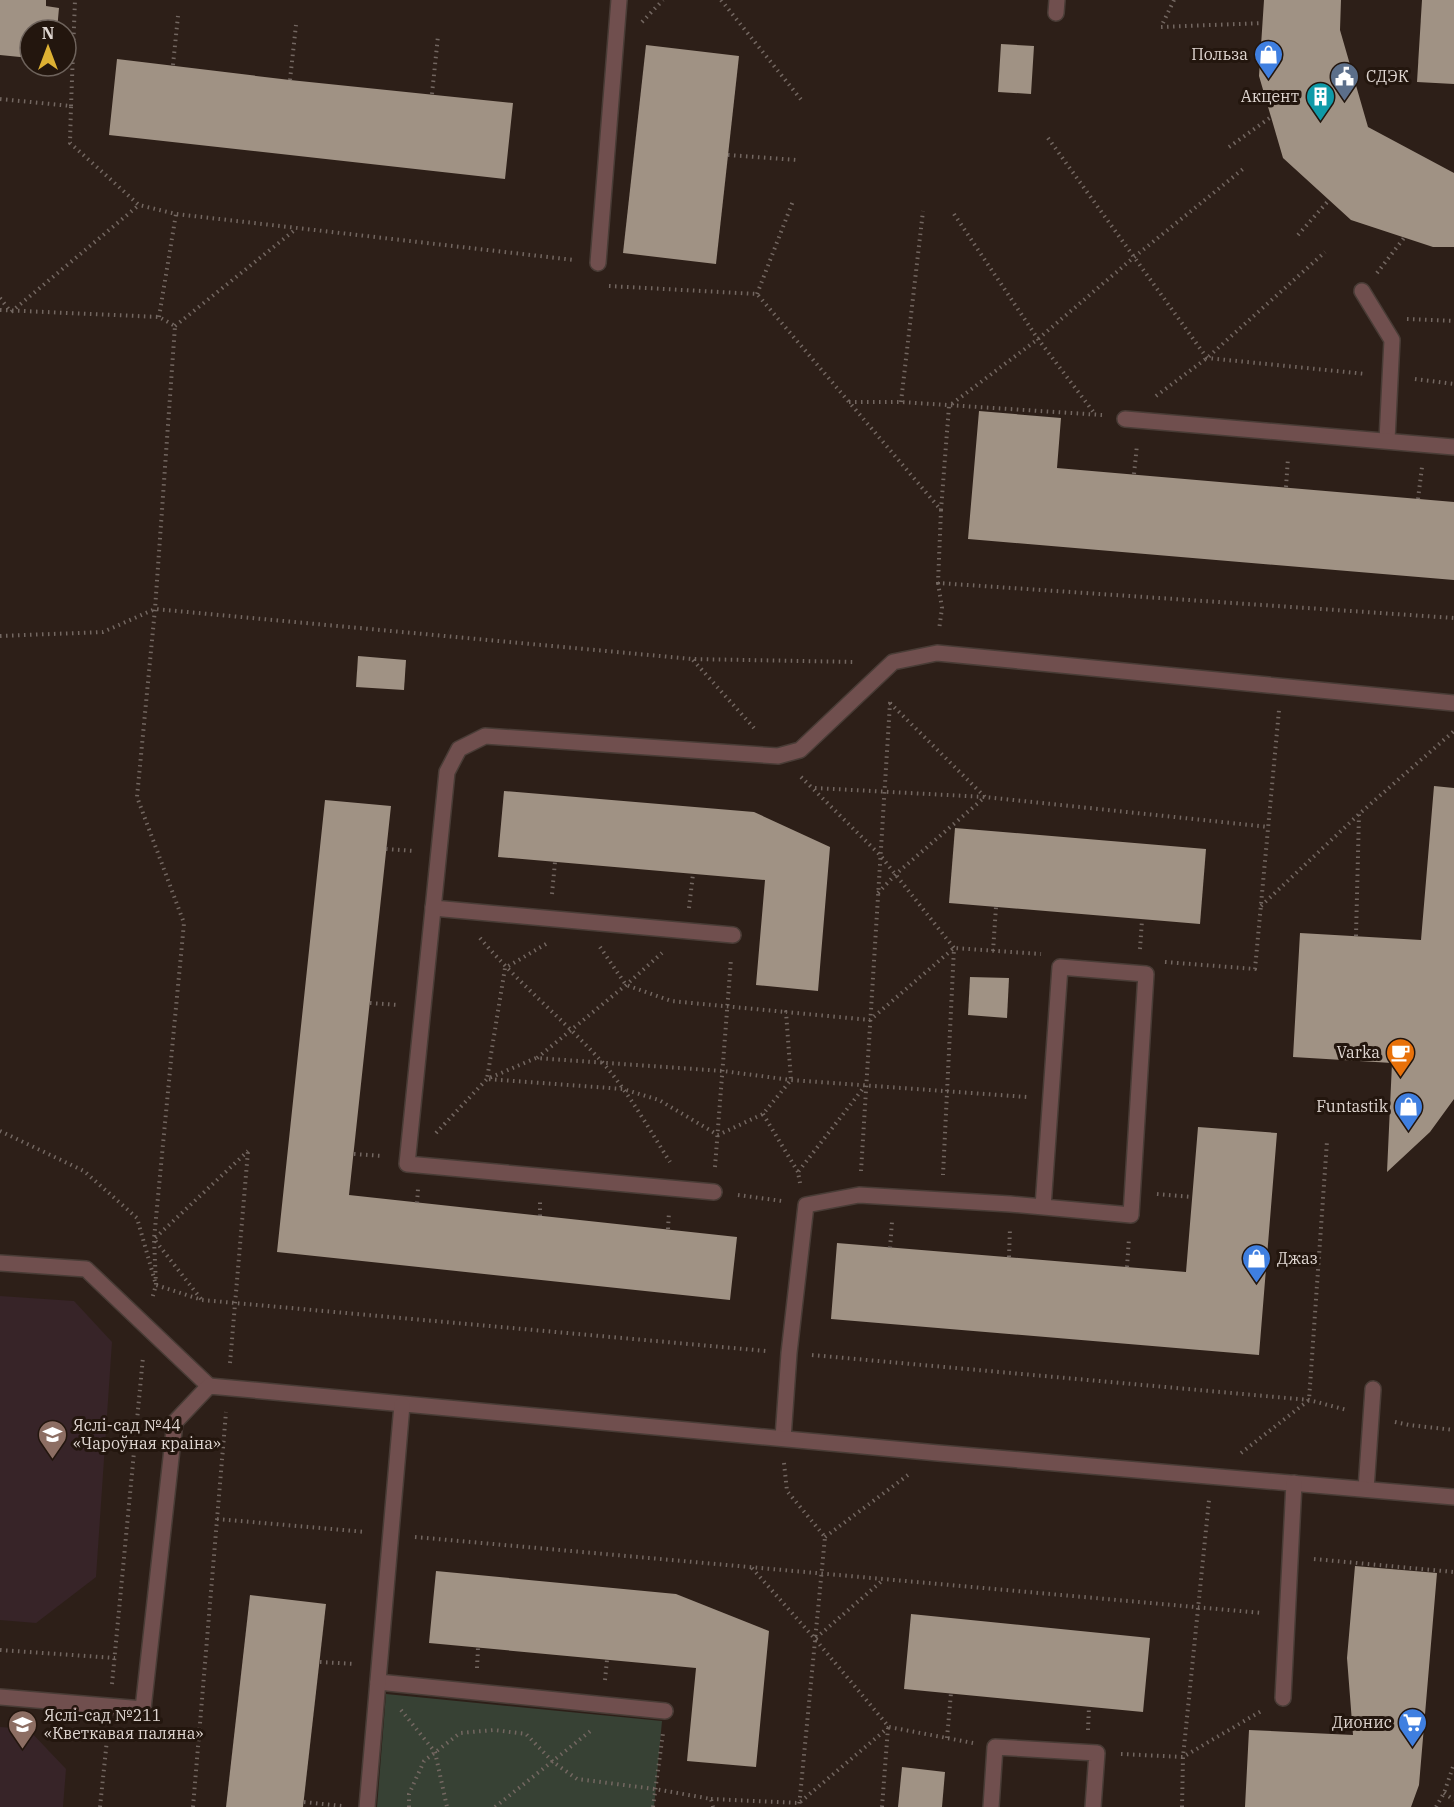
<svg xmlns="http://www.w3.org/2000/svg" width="1454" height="1807" font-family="'IBM Plex Serif',serif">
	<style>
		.education { fill: #372428 }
		.green { fill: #374134 }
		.building { fill: #a09284 }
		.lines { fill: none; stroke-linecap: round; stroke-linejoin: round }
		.service-casing { stroke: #493c36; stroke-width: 18 }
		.path { stroke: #736761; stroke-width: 4; stroke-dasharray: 1.5 4.5; stroke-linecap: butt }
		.service { stroke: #704f4e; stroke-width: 15 }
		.labels { text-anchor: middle; stroke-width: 6; stroke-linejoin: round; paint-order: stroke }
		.poi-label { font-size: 16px; fill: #dfd6d1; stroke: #23160e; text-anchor: end }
	</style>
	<rect width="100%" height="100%" fill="#2d1f18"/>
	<g class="education">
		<polygon points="0,1296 74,1301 112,1342 96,1577 36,1623 0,1620"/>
		<polygon points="0,1727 28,1729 66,1769 63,1807 0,1807"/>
	</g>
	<polygon class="green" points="386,1694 662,1721 654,1807 377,1807"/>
	<g class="building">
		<polygon points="0,0 46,0 46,6 59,8 57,30 30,30 30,58 0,55"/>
		<polygon points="1264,0 1341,0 1340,30 1368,127 1454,173 1454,247 1433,247 1351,220 1283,158 1259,76"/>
		<polygon points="1422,0 1454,0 1454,84 1417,82"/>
		<polygon points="1001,44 1034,46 1031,94 998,92"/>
		<polygon points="646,45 739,56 716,264 623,253"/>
		<polygon points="117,59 290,80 513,103 505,179 109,135"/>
		<polygon points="979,411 1061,418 1057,468 1454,502 1454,580 968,539"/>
		<polygon points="358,656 406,660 404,690 356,687"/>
		<polygon points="1434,786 1454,788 1454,1099 1430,1132 1387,1172 1392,1063 1293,1057 1300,933 1421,940"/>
		<polygon points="504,791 754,812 830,847 818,991 756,985 765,880 498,857"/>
		<polygon points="325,800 391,806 349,1195 737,1237 730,1300 277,1252"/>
		<polygon points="955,828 1206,849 1200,924 949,903"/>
		<polygon points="970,977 1009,978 1007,1018 968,1015"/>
		<polygon points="1198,1127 1277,1133 1259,1355 831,1319 837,1243 1186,1272"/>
		<polygon points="1355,1566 1437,1573 1419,1785 1411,1807 1245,1807 1249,1730 1353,1735 1347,1658"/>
		<polygon points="436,1571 676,1594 769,1631 756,1767 687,1761 696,1668 429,1643"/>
		<polygon points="250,1595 326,1604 303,1807 226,1807"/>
		<polygon points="911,1614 1150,1638 1143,1712 904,1689"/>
		<polygon points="902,1767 945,1772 942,1807 898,1807"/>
	</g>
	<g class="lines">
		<defs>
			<g id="service">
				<polyline points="1056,13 1057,0"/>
				<polyline points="598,263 619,0"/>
				<polyline points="1362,291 1392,340 1387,440"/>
				<polyline points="1125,419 1454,447"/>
				<polyline points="433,908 733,935"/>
				<polyline points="714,1192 407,1164 447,772 459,749 485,736 778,756 800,750 893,662 937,653 1454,703"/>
				<polyline points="0,1263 86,1269 209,1386"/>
				<polyline points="783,1438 789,1353 806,1205 859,1195 1010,1204 1131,1215 1146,974 1060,967 1043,1207"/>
				<polyline points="1366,1489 1373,1389"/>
				<polyline points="378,1682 665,1711"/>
				<polyline points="0,1697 143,1709 175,1422 209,1386 938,1453 1454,1497"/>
				<polyline points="1283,1698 1294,1483"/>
				<polyline points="367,1807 402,1405"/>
				<polyline points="991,1807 995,1747 1097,1753 1093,1807"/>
			</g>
		</defs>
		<use href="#service" class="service-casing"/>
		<g class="path">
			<polyline points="721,0 803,102"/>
			<polyline points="1174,0 1161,27 1263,23"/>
			<polyline points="642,22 663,0"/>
			<polyline points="173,65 178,16"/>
			<polyline points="290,80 296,25"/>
			<polyline points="432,94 438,36"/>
			<polyline points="0,99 71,106 70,143 139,205 176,214 574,260"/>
			<polyline points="71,106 75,0"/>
			<polyline points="1048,138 1207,358 1366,374"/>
			<polyline points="1229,147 1271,117"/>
			<polyline points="728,155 797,160"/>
			<polyline points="954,214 1038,339 1095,414"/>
			<polyline points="1298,235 1329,200"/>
			<polyline points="1377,273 1404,238"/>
			<polyline points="609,286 757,294 941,510 938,583 1454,618"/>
			<polyline points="757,294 793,201"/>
			<polyline points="0,298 11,312 139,205"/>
			<polyline points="0,310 159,317 175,326 155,609 137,797 184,923 154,1239 156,1285 152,1299"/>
			<polyline points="159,317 176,214"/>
			<polyline points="1407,319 1454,321"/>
			<polyline points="175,326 296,229"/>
			<polyline points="1415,379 1454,384"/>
			<polyline points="1156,396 1207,358 1325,252"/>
			<polyline points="849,402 901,402 1102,415"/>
			<polyline points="901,402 923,211"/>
			<polyline points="1134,474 1137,445"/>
			<polyline points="1286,487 1288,458"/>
			<polyline points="1418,499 1422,467"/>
			<polyline points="941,510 949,406 1038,339 1133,258 1243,169"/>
			<polyline points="938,583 942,608 939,630"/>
			<polyline points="0,636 103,632 155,609 692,659 856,662"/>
			<polyline points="693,660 754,728"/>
			<polyline points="801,777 880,855 954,948 943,1175"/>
			<polyline points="815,788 985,797 1269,827"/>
			<polyline points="386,849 415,851"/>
			<polyline points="878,893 896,874 985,797 890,703"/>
			<polyline points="552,894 555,862"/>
			<polyline points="1261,906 1359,814 1454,731"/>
			<polyline points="689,908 693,874"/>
			<polyline points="1356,936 1359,814"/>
			<path d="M480 938C518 983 564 1020 603 1063 629 1093 649 1129 670 1162"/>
			<polyline points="546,944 505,968 487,1079 623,1089 659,1100 718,1135 763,1114 791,1080 786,1012 870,1020 954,948 1041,954"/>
			<polyline points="600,947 626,985 671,1001 786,1012"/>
			<polyline points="1140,949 1142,920"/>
			<polyline points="993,951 996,907"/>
			<polyline points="1165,962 1255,969 1279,710"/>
			<polyline points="370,1003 399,1005"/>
			<polyline points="537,1058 626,985 662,953"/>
			<polyline points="763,1114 798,1172"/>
			<polyline points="0,1131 84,1171 137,1218 156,1285 202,1300 766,1351"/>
			<polyline points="436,1133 487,1079 536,1058 723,1071 791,1080 1027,1097"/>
			<polyline points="354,1154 383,1156"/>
			<polyline points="715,1167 731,959"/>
			<polyline points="861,1171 890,703 892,700"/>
			<polyline points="800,1183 798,1172 865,1086"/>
			<polyline points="1157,1194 1192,1197"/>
			<polyline points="738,1195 782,1201"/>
			<polyline points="417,1203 418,1189"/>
			<polyline points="540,1216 540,1201"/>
			<polyline points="668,1229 669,1212"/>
			<polyline points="890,1248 892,1222"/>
			<polyline points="1009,1257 1010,1228"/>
			<polyline points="1127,1267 1129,1238"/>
			<polyline points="201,1299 154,1239 248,1151"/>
			<polyline points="812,1355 1309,1400 1347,1410"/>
			<polyline points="230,1363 248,1151"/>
			<polyline points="1395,1422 1409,1425 1454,1430"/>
			<polyline points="1241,1453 1309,1400 1327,1141"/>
			<polyline points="784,1463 787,1491 825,1537 799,1807"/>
			<polyline points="217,1519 366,1532"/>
			<polyline points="415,1537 1262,1613"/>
			<polyline points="825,1537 908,1475"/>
			<polyline points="1314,1559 1454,1572"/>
			<polyline points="752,1568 815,1639 889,1727 973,1743"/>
			<polyline points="816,1638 884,1579"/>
			<polyline points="0,1650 115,1658"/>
			<polyline points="320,1662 355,1664"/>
			<polyline points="477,1668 478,1648"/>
			<polyline points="605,1680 607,1660"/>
			<polyline points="112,1684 143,1357"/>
			<polyline points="401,1710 435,1752 447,1807"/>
			<polyline points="1088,1730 1089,1707"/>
			<polyline points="947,1738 951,1693"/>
			<polyline points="1121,1754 1183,1757 1263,1710"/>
			<polyline points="1444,1793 1454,1800"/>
			<polyline points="711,1799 799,1803 889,1727"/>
			<polyline points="304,1802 342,1806"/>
			<polyline points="100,1807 108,1730"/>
			<polyline points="193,1807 226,1412"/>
			<polyline points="409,1807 409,1794 424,1761 460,1733 494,1730 526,1734 553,1762 577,1779 655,1789 711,1799 713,1807"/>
			<polyline points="495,1807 593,1729"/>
			<polyline points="653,1807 663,1733"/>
			<polyline points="882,1807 888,1728"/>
			<polyline points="1182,1807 1183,1757 1209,1500"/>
			<polyline points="1436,1807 1444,1793 1454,1764"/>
		</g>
		<use href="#service" class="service"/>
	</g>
	<defs>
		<symbol id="shop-pin" viewBox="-11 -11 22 30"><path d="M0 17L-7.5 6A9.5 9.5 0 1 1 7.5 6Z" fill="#3f7fe0" stroke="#23160e"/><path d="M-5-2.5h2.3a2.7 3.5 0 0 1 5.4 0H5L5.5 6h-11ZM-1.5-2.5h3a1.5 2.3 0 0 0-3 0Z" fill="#fff"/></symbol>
		<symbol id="civic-pin" viewBox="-11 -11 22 30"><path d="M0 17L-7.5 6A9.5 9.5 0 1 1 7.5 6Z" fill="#5c6f8a" stroke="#23160e"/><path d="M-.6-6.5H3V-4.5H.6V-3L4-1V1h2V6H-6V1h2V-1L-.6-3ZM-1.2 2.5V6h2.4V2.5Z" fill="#fff"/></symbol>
		<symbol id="building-pin" viewBox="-11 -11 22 30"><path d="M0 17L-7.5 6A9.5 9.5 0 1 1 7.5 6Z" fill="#0f9aa8" stroke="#23160e"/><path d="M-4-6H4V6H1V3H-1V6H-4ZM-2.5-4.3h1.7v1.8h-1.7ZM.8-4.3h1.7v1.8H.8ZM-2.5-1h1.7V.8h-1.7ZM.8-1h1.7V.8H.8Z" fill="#fff"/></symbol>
		<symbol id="cafe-pin" viewBox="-11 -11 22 30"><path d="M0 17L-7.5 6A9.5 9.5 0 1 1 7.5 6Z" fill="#e8710a" stroke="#23160e"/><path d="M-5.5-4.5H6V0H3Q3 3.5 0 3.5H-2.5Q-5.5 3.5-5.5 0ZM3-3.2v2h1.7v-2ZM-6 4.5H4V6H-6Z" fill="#fff"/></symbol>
		<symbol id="school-pin" viewBox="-11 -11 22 30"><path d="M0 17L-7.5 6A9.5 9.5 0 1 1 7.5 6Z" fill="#8d6e63" stroke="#23160e"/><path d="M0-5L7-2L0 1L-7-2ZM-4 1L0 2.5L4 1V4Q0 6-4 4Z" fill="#fff"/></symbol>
		<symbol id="supermarket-pin" viewBox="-11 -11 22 30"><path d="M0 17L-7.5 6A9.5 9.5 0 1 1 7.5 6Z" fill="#3f7fe0" stroke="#23160e"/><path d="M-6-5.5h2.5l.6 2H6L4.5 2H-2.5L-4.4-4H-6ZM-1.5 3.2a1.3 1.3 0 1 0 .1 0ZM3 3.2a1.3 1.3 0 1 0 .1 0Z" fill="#fff"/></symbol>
	</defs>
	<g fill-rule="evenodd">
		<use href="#shop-pin" x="1252" y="38" width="33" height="45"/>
		<use href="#civic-pin" x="1328" y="60" width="33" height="45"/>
		<use href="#building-pin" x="1304" y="80" width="33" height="45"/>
		<use href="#cafe-pin" x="1384" y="1036" width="33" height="45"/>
		<use href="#shop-pin" x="1392" y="1090" width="33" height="45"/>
		<use href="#shop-pin" x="1240" y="1242" width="33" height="45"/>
		<use href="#school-pin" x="36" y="1418" width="33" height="45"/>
		<use href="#supermarket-pin" x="1396" y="1706" width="33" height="45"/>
		<use href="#school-pin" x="6" y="1708" width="33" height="45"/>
	</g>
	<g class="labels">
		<g class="poi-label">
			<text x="1248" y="60">Польза</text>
			<text x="1366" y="82" text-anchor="start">СДЭК</text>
			<text x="1299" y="102">Акцент</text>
			<text x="1380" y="1058">Varka</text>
			<text x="1388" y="1112">Funtastik</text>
			<text x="1277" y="1264" text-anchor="start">Джаз</text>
			<text x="73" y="1431" text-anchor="start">Яслі-сад №44<tspan x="73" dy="18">«Чароўная краіна»</tspan></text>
			<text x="44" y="1721" text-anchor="start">Яслі-сад №211<tspan x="44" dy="18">«Кветкавая паляна»</tspan></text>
			<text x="1392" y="1728">Дионис</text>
		</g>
	</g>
	<g transform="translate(48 48)"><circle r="28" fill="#23160e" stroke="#6e635c" stroke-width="1.5"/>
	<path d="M0-4.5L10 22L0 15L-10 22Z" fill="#deb133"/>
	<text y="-9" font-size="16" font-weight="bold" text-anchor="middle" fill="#dfd6d1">N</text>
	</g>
</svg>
